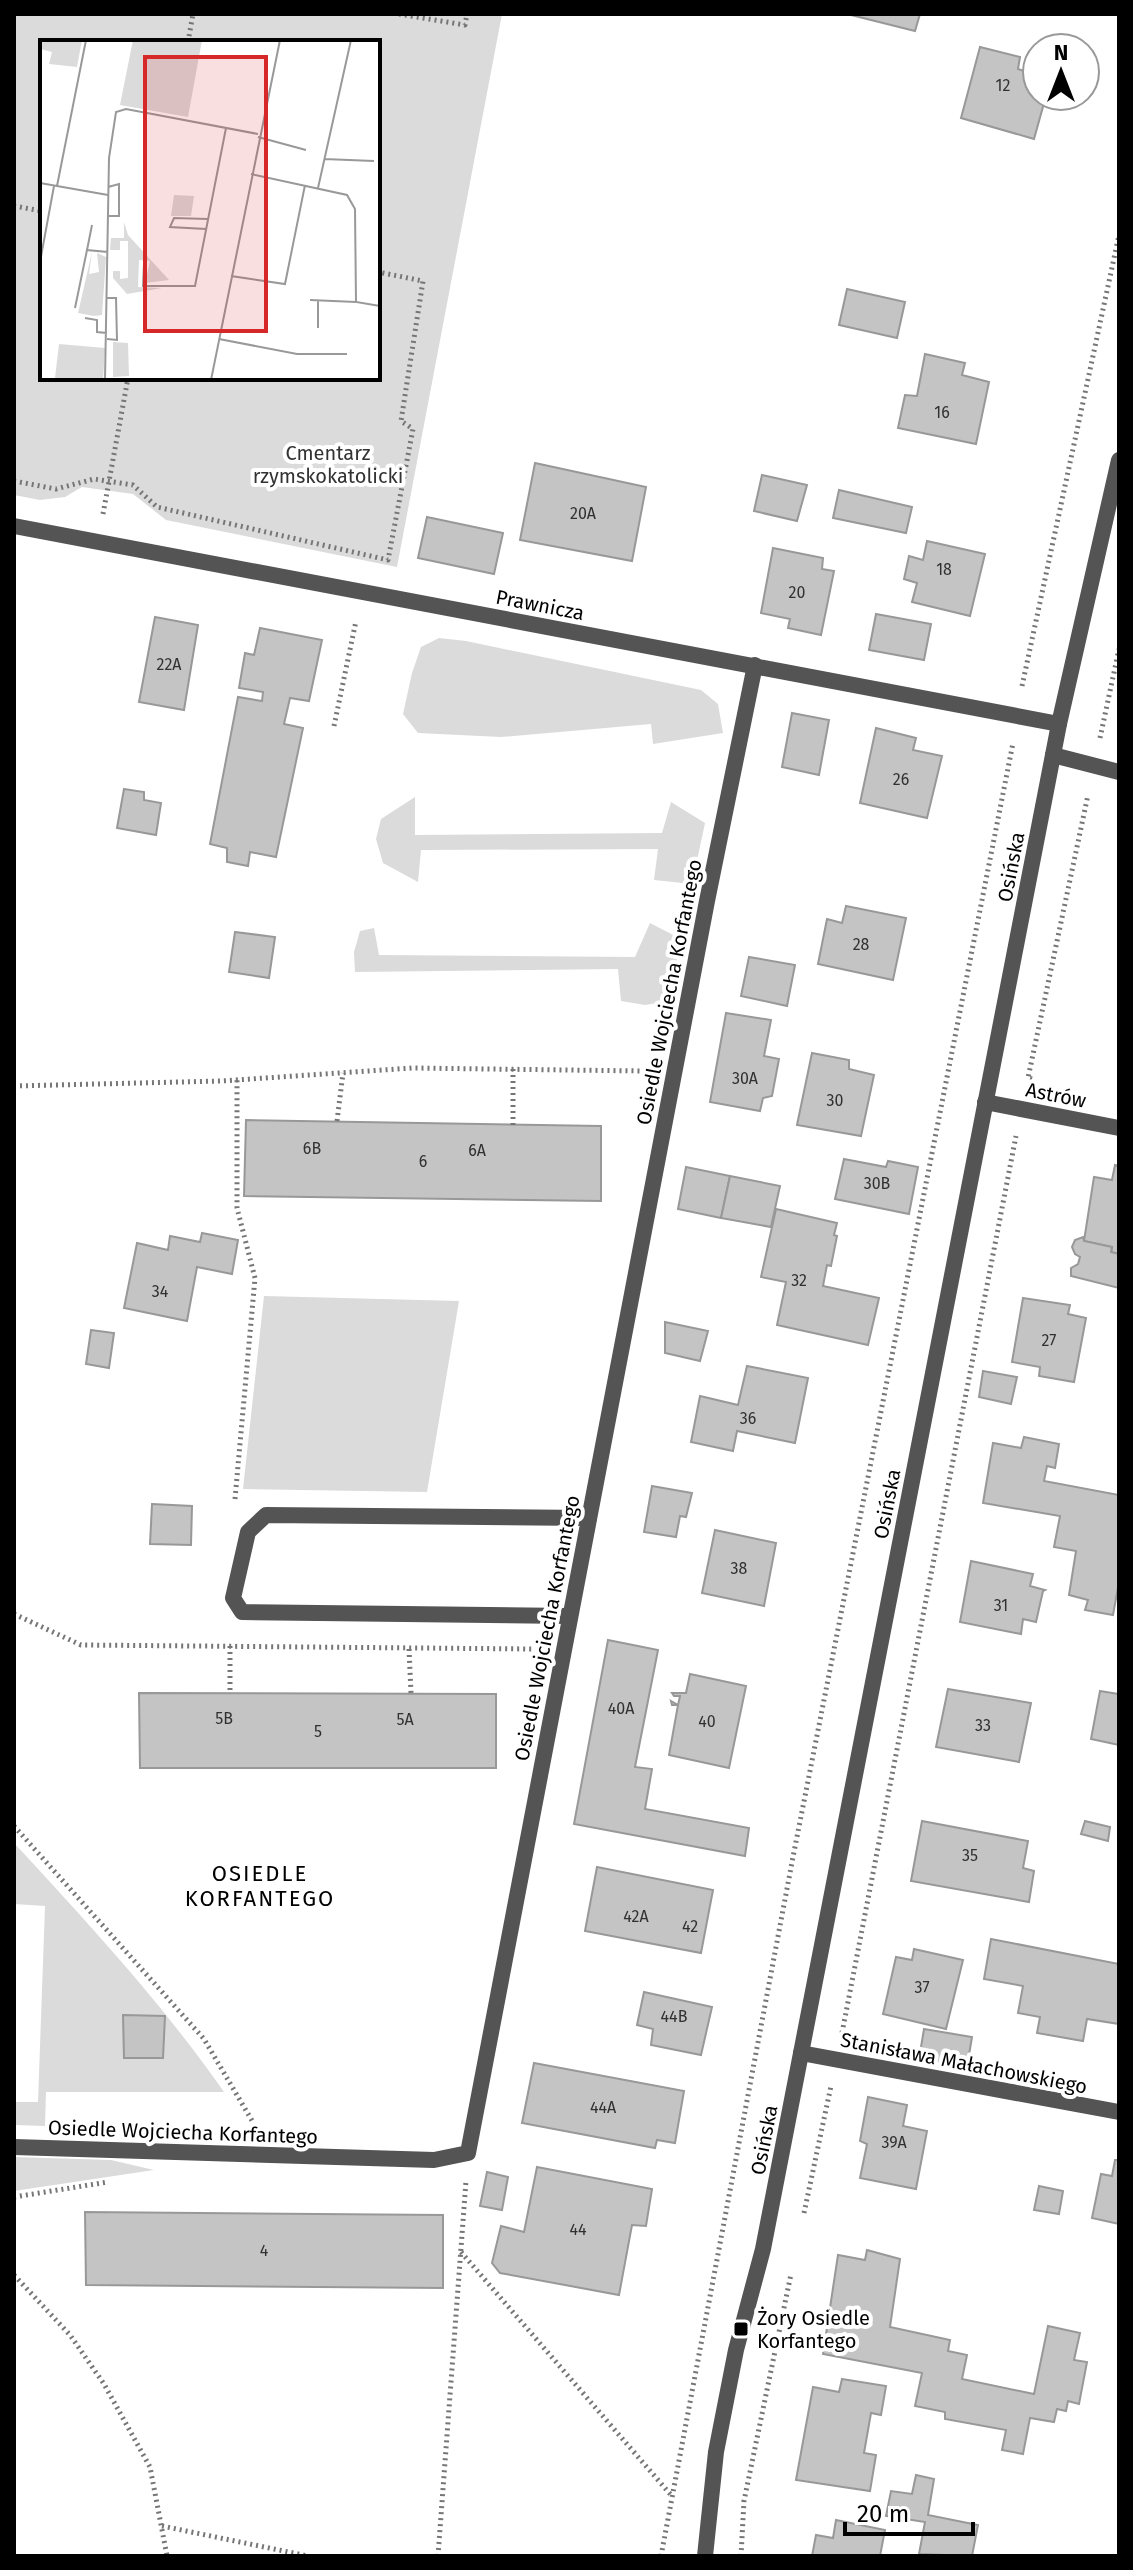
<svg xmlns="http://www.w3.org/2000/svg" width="1133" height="2570" font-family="'Fira Sans',sans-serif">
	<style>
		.green { fill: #dbdbdb; fill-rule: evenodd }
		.building { fill: #c4c4c4; stroke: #989898; stroke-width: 2 }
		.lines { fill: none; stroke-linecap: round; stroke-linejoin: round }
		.path { stroke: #767676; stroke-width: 5; stroke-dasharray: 2 4; stroke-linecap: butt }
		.service { stroke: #545454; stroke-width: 16 }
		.minor { stroke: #545454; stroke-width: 16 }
		.tertiary { stroke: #545454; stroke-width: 16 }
		.poi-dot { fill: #000; stroke: #fff; stroke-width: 3 }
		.labels { text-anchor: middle; stroke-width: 8; stroke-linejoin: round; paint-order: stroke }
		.number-label { font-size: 16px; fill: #313131 }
		.park-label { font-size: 20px; fill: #323232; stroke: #fff }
		.street-label { font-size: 20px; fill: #000; stroke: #fff }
		.poi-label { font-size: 20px; fill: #000; stroke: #fff; text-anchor: start }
		.neighbourhood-label { font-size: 22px; letter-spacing: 2px; fill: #000; stroke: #fff }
		.inset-road { fill: none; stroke: #999; stroke-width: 2 }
		.view { fill: #d62828; fill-opacity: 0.15; stroke: #d62828; stroke-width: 4 }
		.inset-edge { fill: none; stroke: #000; stroke-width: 4 }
	</style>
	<rect width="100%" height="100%" fill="#fff"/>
	<g class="green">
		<path d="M14 14H502L397 567 166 520 133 494 82 487 65 497 40 500 14 495ZM42 42H378V378H42Z"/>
		<polygon points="439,638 466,641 701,690 718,704 723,733 653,744 651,724 501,737 418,733 403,714 412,673 421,647"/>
		<polygon points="415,797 415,835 662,833 671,802 705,823 692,884 654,880 658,849 421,850 418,882 383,863 376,839 381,819"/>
		<polygon points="650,923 681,939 669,1001 645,1005 621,1001 618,969 355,972 354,952 360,931 374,928 379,955 635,957"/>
		<polygon points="264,1296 459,1301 427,1492 243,1489"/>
		<path d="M14 1843C88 1923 162 2003 224 2092H46L45 2126 14 2125V2102H38L45 1906 14 1904Z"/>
		<polygon points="14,2157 111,2160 154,2170 14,2191"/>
	</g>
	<g class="building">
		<polygon points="847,14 920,14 915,31"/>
		<polygon points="980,47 1020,57 1018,69 1037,75 1037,96 1046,96 1034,139 961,118"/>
		<polygon points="847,289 905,302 897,338 839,325"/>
		<polygon points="925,354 965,363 962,375 989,382 976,444 898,428 905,395 917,396"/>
		<polygon points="535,463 646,487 632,561 520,540"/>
		<polygon points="762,475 807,485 797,521 754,511"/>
		<polygon points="839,490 912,507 906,533 833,518"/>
		<polygon points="427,517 503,533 494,574 418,558"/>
		<polygon points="927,541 985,554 970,616 912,602 917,583 904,579 909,556 923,560"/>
		<polygon points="773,548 823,558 822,569 834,571 821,635 788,628 790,619 761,613"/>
		<polygon points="876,614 931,624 924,660 869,650"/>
		<polygon points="155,617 198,625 184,710 139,702"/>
		<polygon points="260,628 322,640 309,701 290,698 284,724 303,728 276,857 250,852 248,866 227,862 227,848 210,844 238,697 262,701 263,692 239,688 245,653 254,655"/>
		<polygon points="792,713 829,720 819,775 782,767"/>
		<polygon points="876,728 916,738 913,750 942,756 927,818 860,803"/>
		<polygon points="124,789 144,792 144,800 161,803 156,835 117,828"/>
		<polygon points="846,906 906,918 893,980 818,964 827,919 842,923"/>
		<polygon points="235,932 275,937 269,978 229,972"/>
		<polygon points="749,957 795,965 787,1006 741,996"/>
		<polygon points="726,1013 771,1020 764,1056 779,1059 772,1096 763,1098 760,1111 710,1102"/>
		<polygon points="812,1053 849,1060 849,1069 874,1075 861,1136 797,1125"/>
		<polygon points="246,1120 601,1126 601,1201 244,1196"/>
		<polygon points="844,1159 886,1167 888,1161 918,1167 909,1214 835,1199"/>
		<polygon points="1115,1165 1119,1166 1119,1254 1111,1252 1112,1247 1084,1241 1094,1177 1112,1180"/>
		<polygon points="686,1167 730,1176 721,1218 678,1209"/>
		<polygon points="730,1176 780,1186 771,1227 721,1218"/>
		<polygon points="776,1209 837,1223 834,1235 837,1236 831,1266 827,1265 823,1286 879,1298 868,1345 777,1325 786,1282 761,1277"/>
		<polygon points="202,1233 238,1240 232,1274 197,1267 187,1321 124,1308 137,1243 168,1250 170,1236 200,1242"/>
		<polygon points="1083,1237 1084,1241 1112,1247 1111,1252 1119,1254 1119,1288 1071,1276 1071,1268 1078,1264 1080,1257 1075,1254 1072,1247 1075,1240"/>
		<polygon points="1023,1298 1070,1305 1068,1314 1086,1318 1074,1382 1039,1376 1040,1367 1012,1362"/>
		<polygon points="665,1322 708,1331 700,1361 665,1353"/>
		<polygon points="91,1330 114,1333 109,1368 86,1364"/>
		<polygon points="747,1366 808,1378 795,1443 737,1431 733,1451 691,1442 700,1396 738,1405"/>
		<polygon points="983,1371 1017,1377 1011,1404 979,1397"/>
		<polygon points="1024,1437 1059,1444 1055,1468 1047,1466 1044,1481 1119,1495 1119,1582 1113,1615 1085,1610 1088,1600 1069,1595 1076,1551 1054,1547 1060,1516 983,1503 993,1443 1021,1448"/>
		<polygon points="652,1486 692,1493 686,1517 680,1516 676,1537 644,1532"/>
		<polygon points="152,1504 192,1506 191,1545 150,1544"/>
		<polygon points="715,1530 776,1543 764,1606 702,1593"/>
		<polygon points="971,1561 1033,1574 1030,1586 1045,1590 1043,1591 1036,1622 1023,1619 1021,1634 960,1622"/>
		<polygon points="608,1640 658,1650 635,1767 652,1769 645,1809 749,1828 745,1856 574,1824"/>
		<polygon points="690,1674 746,1686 729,1768 669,1755 678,1705 672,1705 671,1701 678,1705 680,1696 674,1696 672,1693 686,1693"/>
		<polygon points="948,1689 1031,1703 1019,1762 936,1747"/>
		<polygon points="1100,1691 1119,1694 1119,1745 1091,1739"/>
		<polygon points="139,1693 496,1694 496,1768 140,1768"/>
		<polygon points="922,1821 1028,1841 1023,1868 1034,1871 1029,1902 911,1881"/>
		<polygon points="1085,1821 1110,1827 1108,1841 1081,1834"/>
		<polygon points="597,1867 713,1890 701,1953 585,1931"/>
		<polygon points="991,1939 1119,1964 1119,2024 1087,2019 1083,2041 1037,2033 1040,2017 1018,2013 1023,1986 984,1979"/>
		<polygon points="914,1949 963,1960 946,2029 883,2014 896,1957 912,1960"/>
		<polygon points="644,1992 712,2007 701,2055 651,2045 653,2029 637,2025"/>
		<polygon points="123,2015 165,2016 163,2058 124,2058"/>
		<polygon points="924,2029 972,2037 967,2067 919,2059"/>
		<polygon points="534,2063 684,2091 675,2143 657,2140 655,2148 522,2123"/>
		<polygon points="868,2097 907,2105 903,2126 927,2131 916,2189 860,2178 867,2144 860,2141"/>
		<polygon points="1115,2160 1119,2160 1119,2224 1092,2218 1101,2174 1112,2176"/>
		<polygon points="537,2167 652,2189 646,2226 632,2225 619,2295 500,2273 492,2263 501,2226 524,2232"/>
		<polygon points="487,2172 508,2177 502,2210 480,2206"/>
		<polygon points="1039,2186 1063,2191 1059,2214 1034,2210"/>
		<polygon points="85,2212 443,2215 443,2288 86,2285"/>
		<polygon points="867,2250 900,2259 890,2327 950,2340 948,2351 967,2355 962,2379 1034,2394 1048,2326 1080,2333 1074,2360 1087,2362 1079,2404 1068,2401 1066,2411 1057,2409 1054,2422 1030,2418 1023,2454 1002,2450 1006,2430 945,2419 945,2412 915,2406 922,2373 823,2354 838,2255 865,2260"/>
		<polygon points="842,2379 886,2386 881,2415 871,2413 864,2453 876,2455 870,2491 796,2480 813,2387 839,2392"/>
		<polygon points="916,2475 934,2479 928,2515 978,2525 972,2556 919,2554 925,2522 886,2516 891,2491 912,2494"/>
		<polygon points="836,2520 885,2530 880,2556 812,2556 816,2535 833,2538"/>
	</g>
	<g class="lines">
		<g class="path">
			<polyline points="399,14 465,25 467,14"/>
			<polyline points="188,42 193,14"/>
			<polyline points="14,206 42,211"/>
			<polyline points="14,481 56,489 94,479 133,485 157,507 388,560 413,429 401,421 423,281 378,272"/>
			<polyline points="103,514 128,378"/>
			<polyline points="1022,686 1119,235"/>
			<polyline points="334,726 356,621"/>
			<polyline points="1100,738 1119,649"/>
			<polyline points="1032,1079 1028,1078 1088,795"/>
			<polyline points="14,1086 221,1081 412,1068 644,1071"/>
			<polyline points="337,1121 343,1073"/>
			<polyline points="513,1125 513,1069"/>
			<polyline points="235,1499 255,1278 237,1208 237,1080"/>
			<polyline points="14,1614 81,1645 532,1649 532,1652"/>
			<polyline points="230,1646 230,1693"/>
			<polyline points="409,1649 411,1693"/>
			<polyline points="14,1826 204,2039 254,2124"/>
			<polyline points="842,2033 1016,1136"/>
			<polyline points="14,2197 108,2182"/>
			<polyline points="804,2213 831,2086"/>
			<polyline points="461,2252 671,2495"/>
			<polyline points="14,2275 70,2335 104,2384 150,2467 167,2556"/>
			<polyline points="162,2526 308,2556"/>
			<polyline points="438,2556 466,2181"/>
			<polyline points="661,2556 793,1857 1013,743"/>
			<polyline points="741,2556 744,2501 791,2274"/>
		</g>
		<g class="service">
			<polyline points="1053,755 1119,772"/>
			<polyline points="570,1616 242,1612 233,1598 248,1532 266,1515 589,1518"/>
		</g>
		<g class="minor">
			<polyline points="14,526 1059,724"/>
			<polyline points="985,1102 1119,1128"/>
			<polyline points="801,2053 1119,2112"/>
			<polyline points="14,2147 434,2160 468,2153 707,901 755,665"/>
		</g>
		<polyline class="tertiary" points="705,2556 716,2452 736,2350 763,2249 1059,724 1119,460"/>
	</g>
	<rect class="poi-dot" x="733" y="2321" width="16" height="16" rx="4"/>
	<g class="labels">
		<g class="number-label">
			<text x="1003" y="91">12</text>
			<text x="942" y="418">16</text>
			<text x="583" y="519">20A</text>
			<text x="944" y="575">18</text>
			<text x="797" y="598">20</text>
			<text x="169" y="670">22A</text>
			<text x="901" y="785">26</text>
			<text x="861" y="950">28</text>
			<text x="745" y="1084">30A</text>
			<text x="835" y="1106">30</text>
			<text x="312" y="1154">6B</text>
			<text x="477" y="1156">6A</text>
			<text x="423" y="1167">6</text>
			<text x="877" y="1189">30B</text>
			<text x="799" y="1286">32</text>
			<text x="160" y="1297">34</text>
			<text x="1049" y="1346">27</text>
			<text x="748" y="1424">36</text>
			<text x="739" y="1574">38</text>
			<text x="1001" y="1611">31</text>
			<text x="621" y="1714">40A</text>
			<text x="224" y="1724">5B</text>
			<text x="405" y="1725">5A</text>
			<text x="707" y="1727">40</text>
			<text x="983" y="1731">33</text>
			<text x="318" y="1737">5</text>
			<text x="970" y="1861">35</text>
			<text x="636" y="1922">42A</text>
			<text x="690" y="1932">42</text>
			<text x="922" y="1993">37</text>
			<text x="674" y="2022">44B</text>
			<text x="603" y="2113">44A</text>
			<text x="894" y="2148">39A</text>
			<text x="578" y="2235">44</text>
			<text x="264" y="2256">4</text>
		</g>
		<g class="park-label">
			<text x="328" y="460">Cmentarz<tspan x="328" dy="23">rzymskokatolicki</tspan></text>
		</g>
		<g class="street-label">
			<text transform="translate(540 605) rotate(11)" y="7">Prawnicza</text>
			<text transform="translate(1011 867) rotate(-79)" y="7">Osińska</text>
			<text transform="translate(669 992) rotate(-79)" y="7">Osiedle Wojciecha Korfantego</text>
			<text transform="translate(1056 1095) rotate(11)" y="7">Astrów</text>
			<text transform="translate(887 1504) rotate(-79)" y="7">Osińska</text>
			<text transform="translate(547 1628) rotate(-79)" y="7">Osiedle Wojciecha Korfantego</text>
			<text transform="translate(964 2063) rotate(11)" y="7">Stanisława Małachowskiego</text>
			<text transform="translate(183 2132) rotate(2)" y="7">Osiedle Wojciecha Korfantego</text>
			<text transform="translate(764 2140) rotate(-79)" y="7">Osińska</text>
		</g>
		<g class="poi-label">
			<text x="757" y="2325">Żory Osiedle<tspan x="757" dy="23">Korfantego</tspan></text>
		</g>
		<g class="neighbourhood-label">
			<text x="260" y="1881">OSIEDLE<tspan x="260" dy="25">KORFANTEGO</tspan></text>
		</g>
	</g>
	<g transform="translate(40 40)">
		<rect width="340" height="340" fill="#fff"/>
		<path d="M0 0H42L37 27 9 24 12 12 0 9ZM93 0H162L148 77 80 65ZM134 155 154 156 151 176H131ZM84 182 88 195 129 240 105 243 110 221 99 220 98 247 122 248 87 254 73 238V231H80V239L88 238V201H80V210H70L71 198H84ZM52 212 49 234 59 232 57 213 66 217 62 275 54 276 38 273ZM73 302 88 303 89 336 73 337ZM19 304 65 308 63 340 15 338Z" fill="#dbdbdb"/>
		<path class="inset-road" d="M218 97 266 110M284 119 334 121M211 134 307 155 315 169 316 262 340 266M0 143 68 155M17 146 46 0M278 148 311 0M68 176H79V144L68 147M52 185 47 210 68 212M166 189 130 187 134 178 168 179M0 222 14 146M104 224 103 246H155L186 88M191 236 245 244 265 145M270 260 316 262M278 260V288M35 268 47 210M45 278 57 280V292L67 293M67 299 77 300 76 258H67M179 299 257 314H307M65 340 69 118 76 72 86 69 218 94M171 340 240 0"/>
		<path class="view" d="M105 17H226V291H105Z"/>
		<rect width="340" height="340" class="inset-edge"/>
	</g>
	<rect width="1133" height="2570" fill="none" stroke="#000000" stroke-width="32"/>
	<g transform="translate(1061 72)"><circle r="38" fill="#ffffff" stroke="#999999" stroke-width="2"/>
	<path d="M0-6L14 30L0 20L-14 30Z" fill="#000000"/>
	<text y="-12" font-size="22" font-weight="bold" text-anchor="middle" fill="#000000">N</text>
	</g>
	<path d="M845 2522v12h128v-12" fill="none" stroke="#000000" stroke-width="4"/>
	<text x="857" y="2522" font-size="24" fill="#000000" stroke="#ffffff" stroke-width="6" paint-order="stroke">20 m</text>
</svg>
